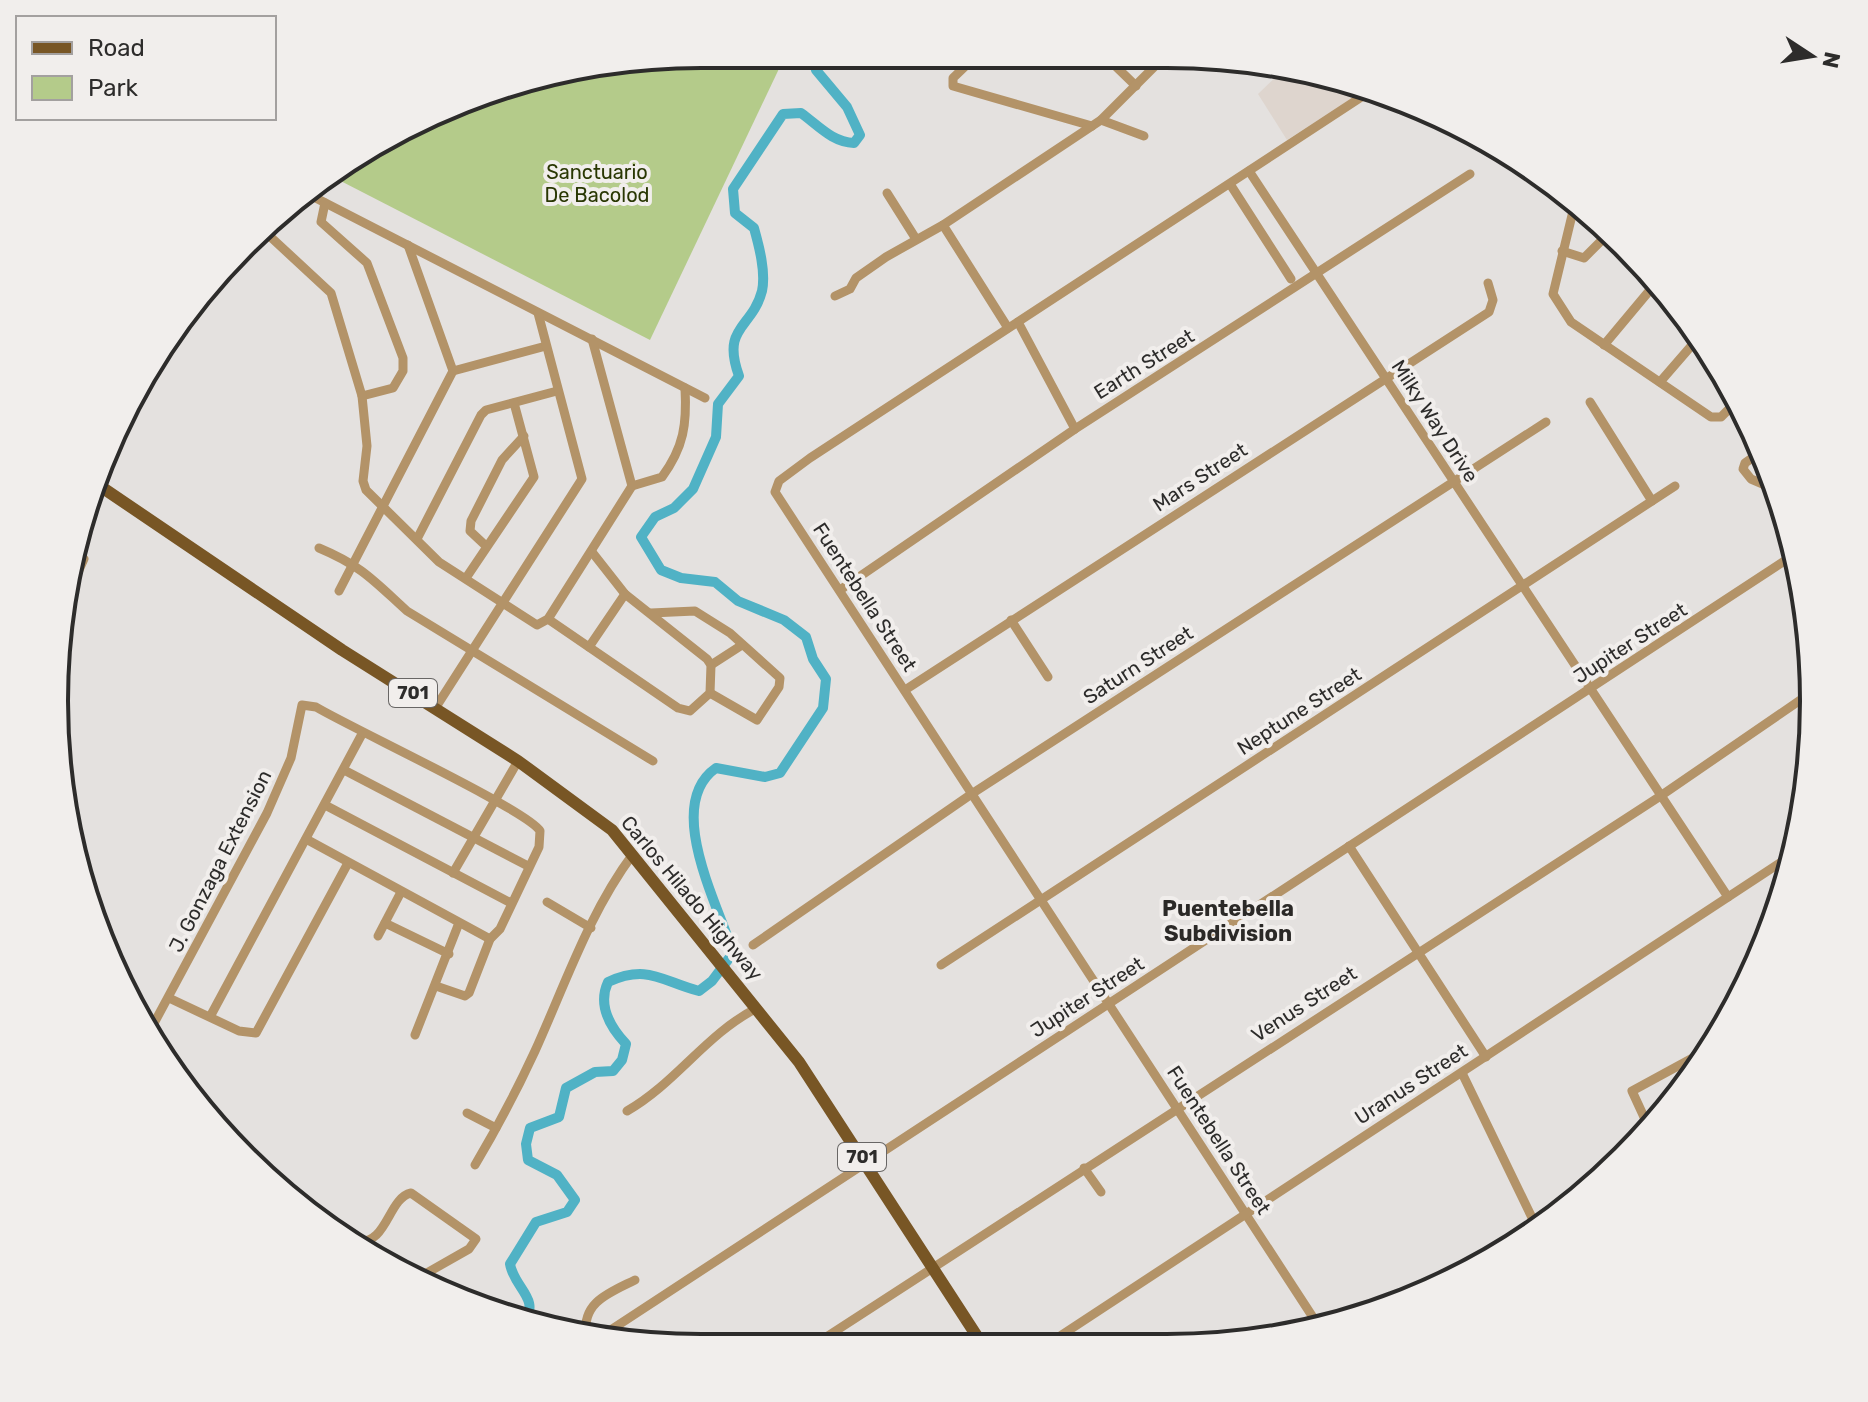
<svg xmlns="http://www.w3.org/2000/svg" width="1868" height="1402" font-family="Rubik,sans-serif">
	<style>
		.built { fill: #ded5ce }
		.green { fill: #b4cb8a }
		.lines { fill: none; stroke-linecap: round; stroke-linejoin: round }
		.canal { stroke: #50b2c5; stroke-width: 10 }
		.minor { stroke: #b39368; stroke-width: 9 }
		.major { stroke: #785625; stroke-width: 12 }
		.labels { text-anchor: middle; stroke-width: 8; stroke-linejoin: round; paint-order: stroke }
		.shield { fill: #f1eeec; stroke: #686665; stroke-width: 2 }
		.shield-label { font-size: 18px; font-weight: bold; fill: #2d2c2b }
		.park-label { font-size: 20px; fill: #293703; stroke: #f1eeec }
		.street-label { font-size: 20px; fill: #2d2c2b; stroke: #f1eeec }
		.neighbourhood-label { font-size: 22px; font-weight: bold; fill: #2b2927; stroke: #f1eeec }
		.rim { fill: none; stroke: #2d2c2b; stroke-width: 4 }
	</style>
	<rect width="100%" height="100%" fill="#e4e1df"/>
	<polygon class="built" points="1285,68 1334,76 1365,90 1287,140 1258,94"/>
	<polygon class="green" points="701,54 786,54 650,340 331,176 377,141 533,76"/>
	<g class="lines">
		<path class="canal" d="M524 1322C541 1299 514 1288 510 1264L536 1222 567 1212 575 1200 557 1175 528 1160 526 1144 530 1128 559 1117 566 1088 595 1072 613 1071 622 1060 626 1044C611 1028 597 1006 608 982 648 964 661 981 699 991L712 981 733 953C719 906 663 805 716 768L765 777 780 773 823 708 826 679 813 659 806 637 784 620 738 601 715 582 681 578 661 570 641 537 655 517 674 508 693 489 716 437 718 404 739 376C721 326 752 329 762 291 766 272 759 246 754 228L735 213 733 189 783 114 801 113C819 126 832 142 854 143L860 135 847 107 816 70 812 54"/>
		<g class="minor">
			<polyline points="977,55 953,78 953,86 1092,126"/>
			<polyline points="1104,55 1136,86"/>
			<polyline points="1101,120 1144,136"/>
			<polyline points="1249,171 1728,897"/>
			<polyline points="1230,184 1291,279"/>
			<polyline points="887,193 916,239"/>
			<polyline points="308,194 705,398"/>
			<polyline points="325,203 321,222 367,263 403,358 403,371 393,388 362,396"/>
			<polyline points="1574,207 1553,294 1571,322 1711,417 1721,417 1738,400"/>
			<polyline points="943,225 1008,328"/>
			<polyline points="262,229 331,293 362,396 367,446 363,481 366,490 439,562 537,625 548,619 632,486 592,339"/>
			<polyline points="1562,251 1584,258 1605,237"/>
			<polyline points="835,296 850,289 856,278 886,257 943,225 1101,120 1166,55"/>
			<polyline points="1018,322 1075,429"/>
			<polyline points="1604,345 1655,284"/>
			<polyline points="453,371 546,346"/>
			<polyline points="1660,382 1699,337"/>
			<polyline points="1590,402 1652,501"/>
			<polyline points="1765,462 1755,456 1745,463 1743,469 1751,479 1765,485 1772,481"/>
			<path d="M632 486 662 477C684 447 687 424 685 388"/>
			<polyline points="417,539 481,415 486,410 557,391"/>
			<polyline points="486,546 470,531 471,521 502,460 524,436"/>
			<path d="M319 548C362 566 374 581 407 611L653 761"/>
			<polyline points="466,578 534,477 514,403"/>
			<polyline points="840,590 1075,429 1470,174"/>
			<polyline points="339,591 453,371 408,245"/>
			<polyline points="65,601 84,559 75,550"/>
			<polyline points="651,613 695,611 730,633 780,678 779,687 757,720 710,693"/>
			<polyline points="548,619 678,708 690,711 710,693 711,665 707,659 625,594 592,552"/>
			<polyline points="1011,620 1048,677"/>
			<polyline points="589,647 625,594"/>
			<polyline points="711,665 742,645"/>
			<polyline points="905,690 1489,312 1493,300 1488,283"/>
			<polyline points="436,707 582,479 538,313"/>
			<polyline points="344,770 528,866"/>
			<polyline points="325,805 511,903"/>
			<polyline points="306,839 490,939"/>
			<polyline points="1349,846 1486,1057"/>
			<polyline points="453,873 518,761"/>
			<polyline points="547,902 591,928"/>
			<polyline points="385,923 449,954"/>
			<polyline points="378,936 401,892"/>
			<polyline points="753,945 973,793 1546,422"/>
			<polyline points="941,965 1675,486"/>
			<polyline points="169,998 239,1031 256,1033 348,863"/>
			<polyline points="211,1015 362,734"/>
			<path d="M152 1027 267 813 291 758 302 705 316 707C351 728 529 811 540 831L539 847 500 929 490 939 469 993 465 996 436 986"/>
			<polyline points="415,1035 459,923"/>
			<polyline points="1462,1073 1537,1228"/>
			<path d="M627 1111C676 1083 706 1034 757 1008"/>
			<polyline points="467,1113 496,1128"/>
			<polyline points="1650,1130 1632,1091 1711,1048"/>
			<path d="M475 1165C497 1128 517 1090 535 1051 565 985 589 913 633 854"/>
			<polyline points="1084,1168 1101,1192"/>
			<path d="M318 1219C331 1224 344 1239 357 1241 387 1246 388 1198 411 1193L476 1239 469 1249 418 1278"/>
			<polyline points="1318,1325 775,492 779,481 810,458 1369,92"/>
			<path d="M586 1335C582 1302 609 1293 635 1280"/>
			<polyline points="600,1337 1786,560 1796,557"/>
			<polyline points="1048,1344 1792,855"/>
			<polyline points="814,1345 1659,797 1812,692"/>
		</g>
		<polyline class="major" points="97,484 342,650 518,761 612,830 799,1062 982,1344"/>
	</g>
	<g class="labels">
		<g class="shield">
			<rect x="389" y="679" width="48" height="28" rx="6"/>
			<rect x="838" y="1143" width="48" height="28" rx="6"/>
		</g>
		<g class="shield-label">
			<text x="413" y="699">701</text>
			<text x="862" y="1163">701</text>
		</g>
		<g class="park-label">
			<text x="597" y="179">Sanctuario<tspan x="597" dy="23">De Bacolod</tspan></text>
		</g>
		<g class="street-label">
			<text transform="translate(1144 364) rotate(-32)" y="7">Earth Street</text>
			<text transform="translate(1435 421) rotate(57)" y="7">Milky Way Drive</text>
			<text transform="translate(1200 477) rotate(-33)" y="7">Mars Street</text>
			<text transform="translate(865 597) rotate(57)" y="7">Fuentebella Street</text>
			<text transform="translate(1630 643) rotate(-33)" y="7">Jupiter Street</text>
			<text transform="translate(1138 665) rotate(-33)" y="7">Saturn Street</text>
			<text transform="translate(1299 711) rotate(-33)" y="7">Neptune Street</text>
			<text transform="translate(220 861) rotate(-63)" y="7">J. Gonzaga Extension</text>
			<text transform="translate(692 898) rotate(50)" y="7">Carlos Hilado Highway</text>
			<text transform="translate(1087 997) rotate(-33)" y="7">Jupiter Street</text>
			<text transform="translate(1304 1004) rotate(-33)" y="7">Venus Street</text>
			<text transform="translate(1411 1084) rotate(-33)" y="7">Uranus Street</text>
			<text transform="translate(1219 1140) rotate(57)" y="7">Fuentebella Street</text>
		</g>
		<g class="neighbourhood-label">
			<text x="1228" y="916">Puentebella<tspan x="1228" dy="25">Subdivision</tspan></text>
		</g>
	</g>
	<path d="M0 0H1868V1402H0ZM701 68H1167A633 633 0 0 1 1800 701V701A633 633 0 0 1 1167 1334H701A633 633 0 0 1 68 701V701A633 633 0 0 1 701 68Z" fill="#f1eeec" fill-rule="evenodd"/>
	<path class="rim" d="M701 68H1167A633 633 0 0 1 1800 701V701A633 633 0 0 1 1167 1334H701A633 633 0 0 1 68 701V701A633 633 0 0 1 701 68Z"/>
	<rect x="16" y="16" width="260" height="104" fill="#f1eeec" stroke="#a3a09f" stroke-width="2"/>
	<rect x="32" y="42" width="40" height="12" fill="#785625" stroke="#a3a09f" stroke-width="2"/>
	<text x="88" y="56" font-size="24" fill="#2d2c2b">Road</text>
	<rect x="32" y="76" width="40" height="24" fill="#b4cb8a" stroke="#a3a09f" stroke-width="2"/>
	<text x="88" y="96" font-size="24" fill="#2d2c2b">Park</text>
	<g transform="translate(1812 56) rotate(102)" stroke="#f1eeec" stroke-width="6" paint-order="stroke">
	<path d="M0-6L14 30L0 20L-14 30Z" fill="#2d2c2b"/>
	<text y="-12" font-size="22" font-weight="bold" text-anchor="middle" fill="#2d2c2b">N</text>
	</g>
</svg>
